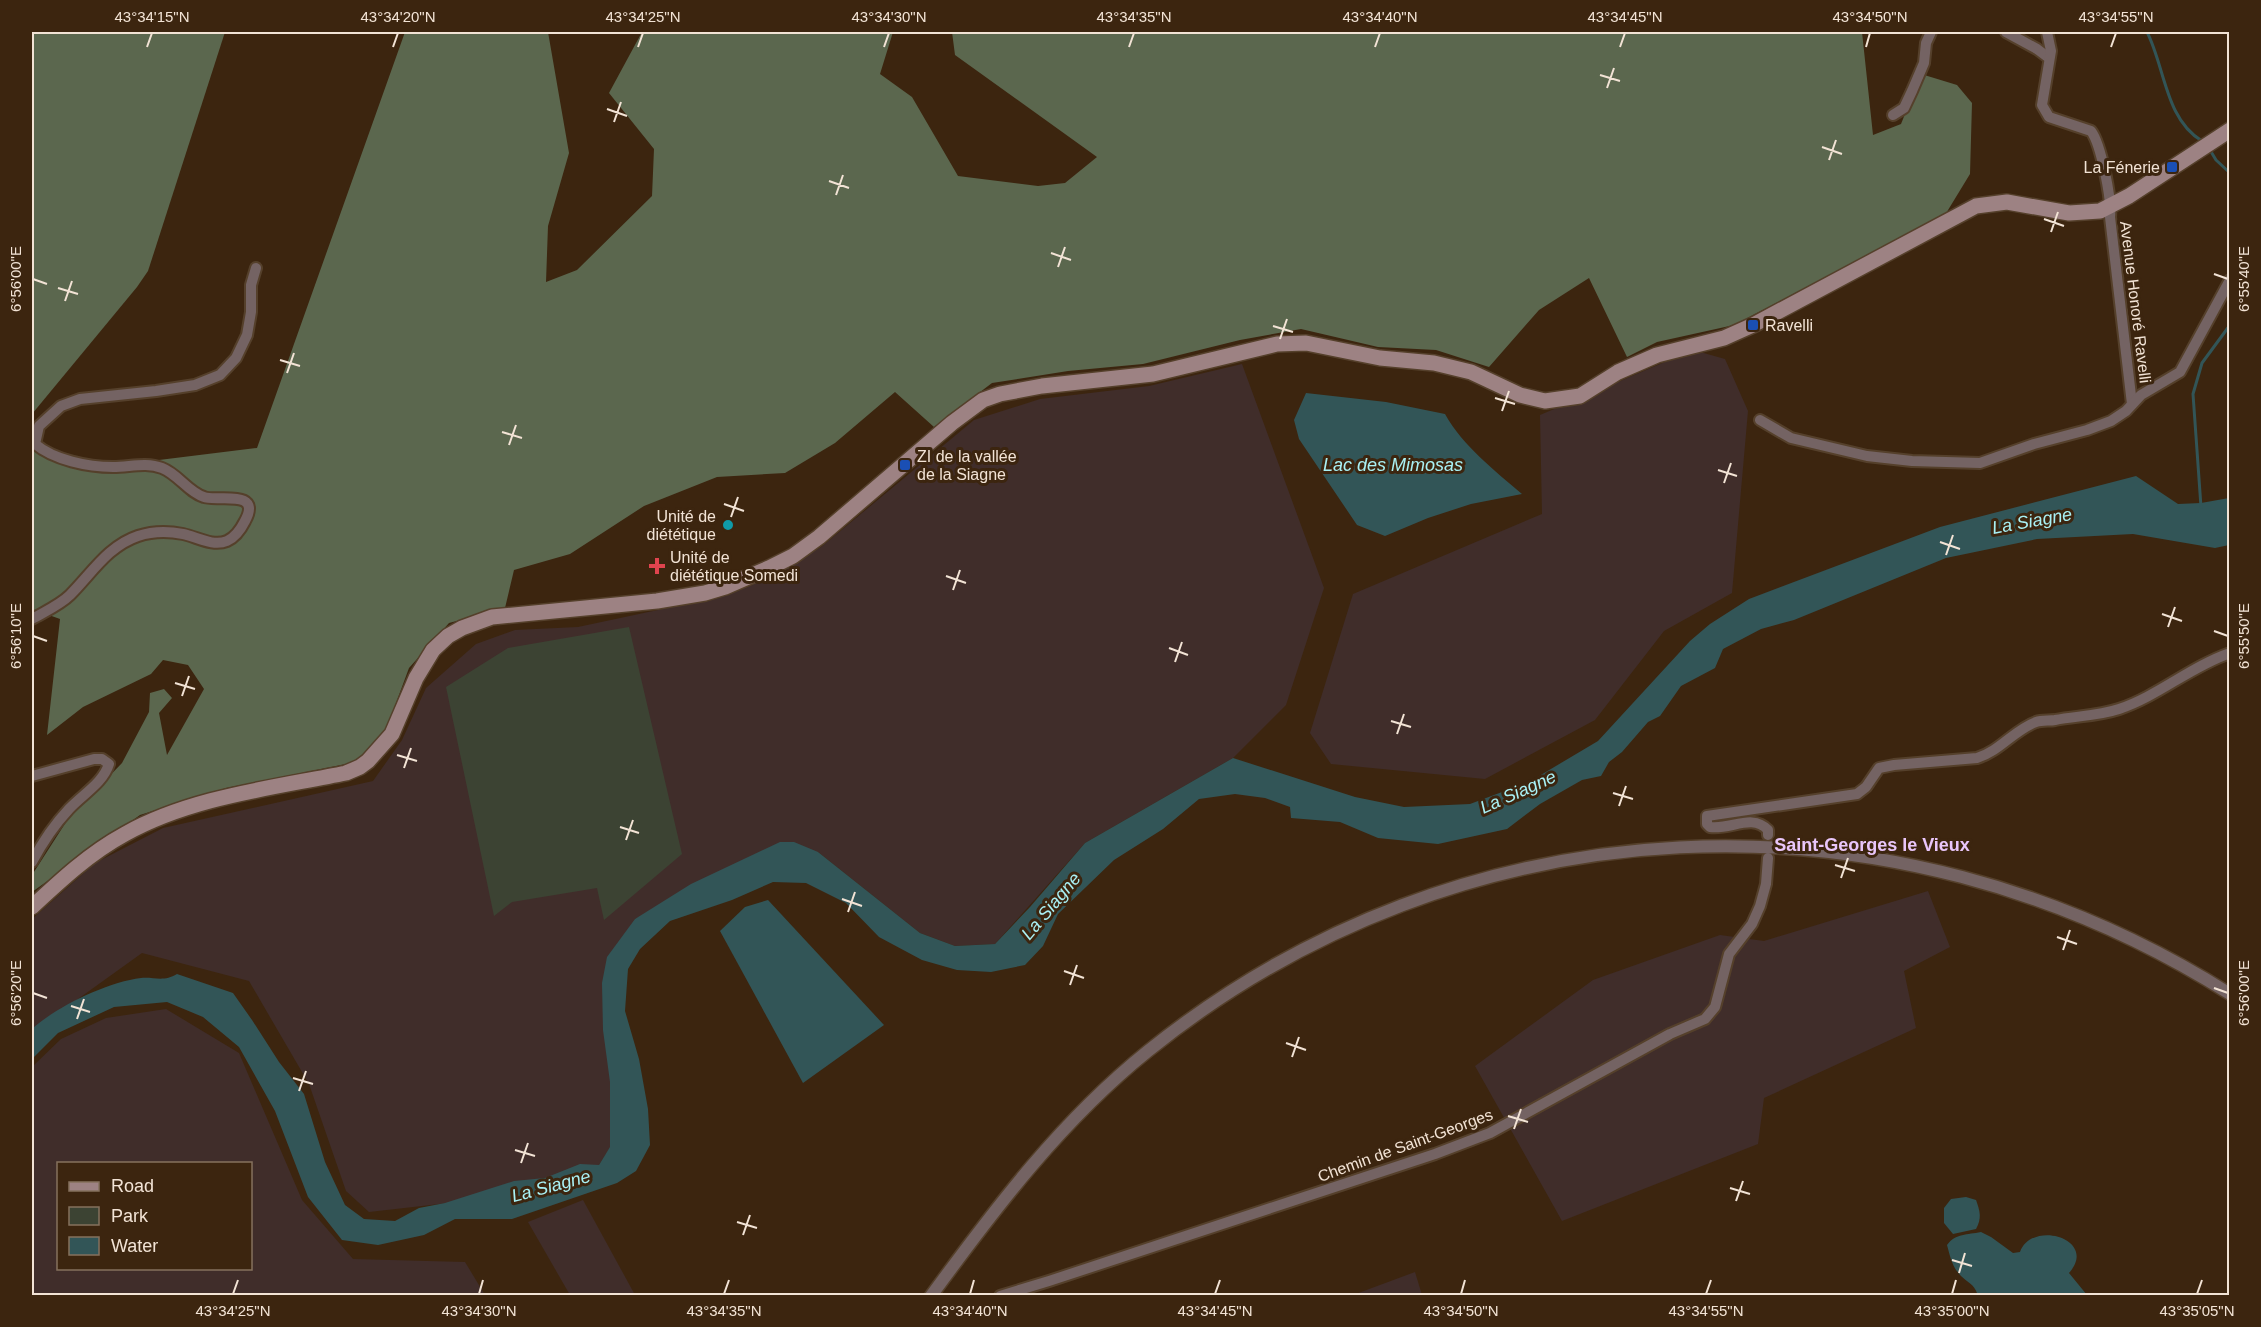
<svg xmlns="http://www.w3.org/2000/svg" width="2261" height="1327" font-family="Helvetica,sans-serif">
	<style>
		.industrial { fill: #402d2a; fill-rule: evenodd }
		.green { fill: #3c4333 }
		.forest { fill: #5b674e }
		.water { fill: #325557 }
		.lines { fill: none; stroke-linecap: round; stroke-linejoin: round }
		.stream { stroke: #325557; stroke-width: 3 }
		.minor-casing { stroke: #55402b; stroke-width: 14 }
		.tertiary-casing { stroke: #55402b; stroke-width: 15 }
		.secondary-casing { stroke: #55402b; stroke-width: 18 }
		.minor { stroke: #746363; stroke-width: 10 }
		.tertiary { stroke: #746363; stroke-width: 12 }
		.secondary { stroke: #9d8283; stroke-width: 15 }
		.ticks { fill: none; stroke: #f2e3d5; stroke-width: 2 }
		.transit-dot { fill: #1a4fb4; stroke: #3c250f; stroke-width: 2 }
		.culture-dot { fill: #0f9aa8; stroke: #3c250f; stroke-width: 2 }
		.health-dot { fill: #e0444e; stroke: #3c250f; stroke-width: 2 }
		.labels { text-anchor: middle; stroke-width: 6; stroke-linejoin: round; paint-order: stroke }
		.poi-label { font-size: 16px; fill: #f2e3d5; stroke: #3c250f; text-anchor: start }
		.street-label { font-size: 16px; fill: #f2e3d5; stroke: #3c250f }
		.water-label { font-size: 18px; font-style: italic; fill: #a9f1f5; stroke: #3c250f }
		.neighbourhood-label { font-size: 18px; font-weight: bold; fill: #e9c6fa; stroke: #3c250f }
		.neatline { fill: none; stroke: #f2e3d5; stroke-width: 2 }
		.ticks-label { font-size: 15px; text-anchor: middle; fill: #f2e3d5 }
	</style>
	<rect width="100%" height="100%" fill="#3c250f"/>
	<g class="industrial">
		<polygon points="1693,350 1725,359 1748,411 1732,593 1664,631 1595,720 1485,779 1331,764 1310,733 1353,594 1542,514 1540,415"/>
		<polygon points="1242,364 1324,588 1286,705 1233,758 1085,843 995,944 955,946 920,933 818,852 635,919 610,1082 610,1148 599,1165 590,1187 369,1212 346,1191 309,1084 249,981 142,953 32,1032 32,919 95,863 163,828 373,781 402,740 426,688 476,644 515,630 578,627 700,601 765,580 821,547 974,420 1040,399 1149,386"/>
		<polygon points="1928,891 1950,947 1904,971 1916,1028 1764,1098 1758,1144 1562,1221 1475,1066 1593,980 1720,935 1764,941"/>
		<path d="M166 1009 239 1053 302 1200 353 1259 465 1262 485 1295H32V1067L61 1039 106 1018ZM58 1164H250V1268H58Z"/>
		<polygon points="583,1200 635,1295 570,1295 528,1222"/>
		<polygon points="1415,1272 1422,1295 1353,1295"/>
	</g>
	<polygon class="green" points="629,627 682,854 604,920 597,888 512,902 494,916 446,687 508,648"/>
	<g class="forest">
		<polygon points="32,32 225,32 148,271 137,287 32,414"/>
		<polygon points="405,32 548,32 569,153 548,226 546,282 577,270 652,196 654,149 609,93 642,32 893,32 880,74 912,97 958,176 1038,186 1065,183 1097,157 955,55 952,32 1862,32 1873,135 1901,124 1921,74 1957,85 1972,103 1970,174 1945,215 1734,325 1657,342 1627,357 1589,278 1539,310 1489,367 1436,350 1378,347 1301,329 1240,340 1143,364 1068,371 992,383 934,427 895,392 835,443 785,473 717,477 644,506 570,554 514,570 505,608 449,623 409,668 386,730 356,762 226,788 140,815 32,892 32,875 68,819 122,763 149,712 150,693 164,689 172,698 159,713 167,755 204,689 188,665 163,660 151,674 83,707 47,735 60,619 32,609 32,440 78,470 257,448"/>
	</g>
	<g class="water">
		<path d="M1306 393 1386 402 1445 414C1463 446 1494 470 1522 494L1471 504 1428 518 1385 536 1357 525 1299 439 1294 420Z"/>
		<path d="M2136 476 2178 504 2201 503 2229 498V545L2215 548 2133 534 2037 539 1946 558 1794 620 1761 629 1723 649 1715 668 1681 686 1660 716 1648 722 1622 752 1609 762 1601 776 1582 780 1540 804 1507 829 1438 844 1378 838 1340 822 1291 818 1290 807 1265 798 1235 794 1199 799 1163 829 1114 860 1058 914 1043 946 1025 965 991 972 957 970 922 960 879 937 846 903 806 883 773 882 732 900 670 921 640 949 628 969 625 1011 639 1059 648 1109 650 1145 636 1171 617 1183 512 1219H455L424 1235 378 1245 342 1240 308 1197 275 1111 239 1047 203 1017 167 1002 114 1007 58 1033 32 1059V1029C56 1007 107 982 141 978 155 977 164 982 177 974L233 993 252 1020 279 1062 304 1094 325 1162 345 1205 364 1219 395 1221 419 1208 445 1203 514 1181 545 1178 580 1164 599 1165 610 1147V1082L603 1030 602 983 607 957 635 919 691 884 780 842H794L818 852 920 933 955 946 995 944 1030 907 1085 843 1233 758 1355 797 1404 807 1470 804 1529 782 1598 741 1690 641 1710 624 1749 599 1940 527Z"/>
		<polygon points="768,900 884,1025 803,1083 720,931 745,907"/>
		<path d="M1966 1197 1976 1200C1980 1211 1982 1218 1976 1229L1953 1234 1944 1223V1208L1951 1199Z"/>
		<path d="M1981 1232 1991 1237 2013 1253 2020 1252C2032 1219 2099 1239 2069 1273L2087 1295H1976L1977 1293C1974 1284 1967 1282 1961 1276 1952 1267 1950 1256 1947 1245 1956 1233 1967 1235 1981 1232Z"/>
	</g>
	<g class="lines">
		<g class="stream">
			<path d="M2147 32C2165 67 2165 119 2202 141"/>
			<polyline points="2210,150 2216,160 2230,173"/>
			<polyline points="2201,507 2193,394 2202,363 2230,325"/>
		</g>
		<defs>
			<g id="minor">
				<polyline points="2006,32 2037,49 2049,58"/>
				<path d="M2047 32 2051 51 2042 105 2049 117 2091 131C2101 144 2112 200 2110 217L2132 404"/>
				<polyline points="1893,115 1904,108 1912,91 1924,63 1926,43 1931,32"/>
				<polyline points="1760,420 1791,438 1867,456 1912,461 1980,463 2034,444 2087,430 2111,421 2126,411 2141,395 2180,372 2230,280"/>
				<path d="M32 619C44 612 60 605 70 595 92 573 108 546 138 536 153 531 168 531 183 534 197 537 213 547 227 541 236 537 241 529 245 521 263 488 215 502 204 497 188 492 178 474 162 468 146 462 130 467 113 467 88 467 54 460 35 444L39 426 61 406 80 399 156 391 195 385 220 375 236 358 247 335 251 312V285L256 268"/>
				<path d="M32 776 94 759H102L109 764C103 783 83 794 69 809 54 825 42 843 32 862"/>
				<path d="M1768 835V830C1752 813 1731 830 1710 827L1707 824V816L1857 794 1866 787 1879 768 1894 765 1977 758C2000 751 2014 730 2036 722 2042 720 2049 721 2055 720 2075 716 2098 716 2119 709 2158 696 2190 667 2230 653"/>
				<polyline points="1000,1296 1049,1281 1283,1204 1435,1154 1490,1133 1670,1034 1705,1019 1715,1007 1729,954 1752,924 1760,906 1766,884 1768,858"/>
			</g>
			<path id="tertiary" d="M931 1296C996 1207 1062 1120 1148 1051 1462 798 1891 780 2230 994"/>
			<path id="secondary" d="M32 907C61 880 90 853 125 834 191 797 273 788 346 773L360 767 368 761 392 734 416 678 433 650 448 636 462 628 492 617 657 601 705 593 725 587 769 568 793 556 819 537 952 423 983 400 1000 394 1042 386 1153 374 1277 344 1306 343 1380 358 1434 363 1471 372 1520 395 1545 401 1580 396 1618 372 1657 355 1724 338 1753 325 1976 206 2007 202 2069 213 2100 211 2129 196 2230 130"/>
		</defs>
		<use href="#minor" class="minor-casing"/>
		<use href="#tertiary" class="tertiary-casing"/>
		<use href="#secondary" class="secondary-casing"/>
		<use href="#minor" class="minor"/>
		<use href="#tertiary" class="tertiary"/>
		<use href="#secondary" class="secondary"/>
	</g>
	<path class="ticks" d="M147 47 152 33M393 47 398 33M638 47 643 33M884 47 889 33M1129 47 1134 33M1375 47 1380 33M1620 47 1625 33M1866 47 1870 33M2111 47 2116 33M1600 75 1620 81M1607 88 1614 68M607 109 627 116M614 122 621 102M1822 147 1842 154M1829 160 1836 140M829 181 849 188M836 195 843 175M2044 219 2064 226M2051 232 2058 212M1051 253 1071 260M1058 267 1065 247M2214 274 2228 279M33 279 47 284M58 288 78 294M65 301 72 281M1273 326 1293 332M1280 339 1287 319M280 360 300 366M287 373 294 353M1495 398 1515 404M1502 411 1509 391M502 432 522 438M509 445 516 425M1718 470 1737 476M1724 483 1731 463M724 504 744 511M731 517 738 497M1940 542 1960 549M1946 555 1953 535M946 576 966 583M953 590 960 570M2162 614 2182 621M2168 627 2175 607M2214 631 2228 636M33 636 47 641M1169 648 1188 655M1175 662 1182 642M175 683 195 689M182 696 189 676M1391 721 1411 727M1397 734 1404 714M397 755 417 761M404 768 411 748M1613 793 1633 799M1619 806 1626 786M620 827 639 833M626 840 633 820M1835 865 1855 871M1841 878 1848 858M842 899 862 906M848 912 855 892M2057 937 2077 944M2063 950 2070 930M1064 971 1084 978M1070 985 1077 965M2214 988 2228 993M33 993 47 998M71 1006 90 1012M77 1019 84 999M1286 1043 1306 1050M1292 1057 1299 1037M293 1078 313 1084M299 1091 306 1071M1508 1116 1528 1122M1514 1129 1521 1109M515 1150 535 1156M521 1163 528 1143M1730 1188 1750 1194M1736 1201 1743 1181M737 1222 757 1228M743 1235 750 1215M1952 1260 1972 1266M1959 1273 1965 1253M233 1294 238 1280M479 1294 483 1280M724 1294 729 1280M970 1294 974 1280M1215 1294 1220 1280M1461 1294 1465 1280M1706 1294 1711 1280M1952 1294 1956 1280M2197 1294 2202 1280"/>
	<g class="transit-dot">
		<rect x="2166" y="161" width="12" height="12" rx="3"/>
		<rect x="1747" y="319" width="12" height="12" rx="3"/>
		<rect x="899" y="459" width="12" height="12" rx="3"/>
	</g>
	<circle class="culture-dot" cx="728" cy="525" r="6"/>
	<path class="health-dot" d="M654 557h6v6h6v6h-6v6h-6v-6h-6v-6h6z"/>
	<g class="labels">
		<g class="poi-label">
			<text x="2160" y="173" text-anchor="end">La Fénerie</text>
			<text x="1765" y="331">Ravelli</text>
			<text x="917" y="462">ZI de la vallée<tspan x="917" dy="18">de la Siagne</tspan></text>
			<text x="716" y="522" text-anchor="end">Unité de<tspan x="716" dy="18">diététique</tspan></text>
			<text x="670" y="563">Unité de<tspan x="670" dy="18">diététique Somedi</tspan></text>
		</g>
		<g class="street-label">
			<text transform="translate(2136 302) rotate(83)" y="6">Avenue Honoré Ravelli</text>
			<text transform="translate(1405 1145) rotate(-20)" y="6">Chemin de Saint-Georges</text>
		</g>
		<g class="water-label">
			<text x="1393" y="471">Lac des Mimosas</text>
			<text transform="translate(2032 521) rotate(-10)" y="6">La Siagne</text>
			<text transform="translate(1518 792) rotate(-24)" y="6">La Siagne</text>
			<text transform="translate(1051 906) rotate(-50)" y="6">La Siagne</text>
			<text transform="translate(551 1186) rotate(-15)" y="6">La Siagne</text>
		</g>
		<g class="neighbourhood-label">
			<text x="1872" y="851">Saint-Georges le Vieux</text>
		</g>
	</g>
	<rect width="2261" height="1327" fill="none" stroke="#3c250f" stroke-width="66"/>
	<rect x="57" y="1162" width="195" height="108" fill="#3c250f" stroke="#85715e" stroke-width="1.5"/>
	<rect x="69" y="1182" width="30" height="9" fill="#9d8283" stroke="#85715e" stroke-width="1.5"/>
	<text x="111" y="1192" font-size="18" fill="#f2e3d5">Road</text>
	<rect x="69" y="1207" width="30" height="18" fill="#3c4333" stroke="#85715e" stroke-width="1.5"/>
	<text x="111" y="1222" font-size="18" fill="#f2e3d5">Park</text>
	<rect x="69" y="1237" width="30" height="18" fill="#325557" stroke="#85715e" stroke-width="1.5"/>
	<text x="111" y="1252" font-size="18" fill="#f2e3d5">Water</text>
	<rect x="33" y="33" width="2195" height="1261" class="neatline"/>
	<g class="ticks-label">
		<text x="152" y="22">43°34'15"N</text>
		<text x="398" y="22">43°34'20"N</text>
		<text x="643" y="22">43°34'25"N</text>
		<text x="889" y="22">43°34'30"N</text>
		<text x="1134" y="22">43°34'35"N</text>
		<text x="1380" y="22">43°34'40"N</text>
		<text x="1625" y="22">43°34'45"N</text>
		<text x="1870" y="22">43°34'50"N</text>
		<text x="2116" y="22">43°34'55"N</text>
		<text transform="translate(2244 279) rotate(-90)" y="5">6°55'40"E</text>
		<text transform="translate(16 279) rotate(-90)" y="5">6°56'00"E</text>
		<text transform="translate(2244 636) rotate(-90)" y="5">6°55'50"E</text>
		<text transform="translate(16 636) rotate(-90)" y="5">6°56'10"E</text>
		<text transform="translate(2244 993) rotate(-90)" y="5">6°56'00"E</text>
		<text transform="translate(16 993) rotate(-90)" y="5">6°56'20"E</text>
		<text x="233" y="1316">43°34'25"N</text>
		<text x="479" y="1316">43°34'30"N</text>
		<text x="724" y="1316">43°34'35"N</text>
		<text x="970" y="1316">43°34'40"N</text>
		<text x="1215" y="1316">43°34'45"N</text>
		<text x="1461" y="1316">43°34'50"N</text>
		<text x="1706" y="1316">43°34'55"N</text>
		<text x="1952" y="1316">43°35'00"N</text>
		<text x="2197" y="1316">43°35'05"N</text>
	</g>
</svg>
